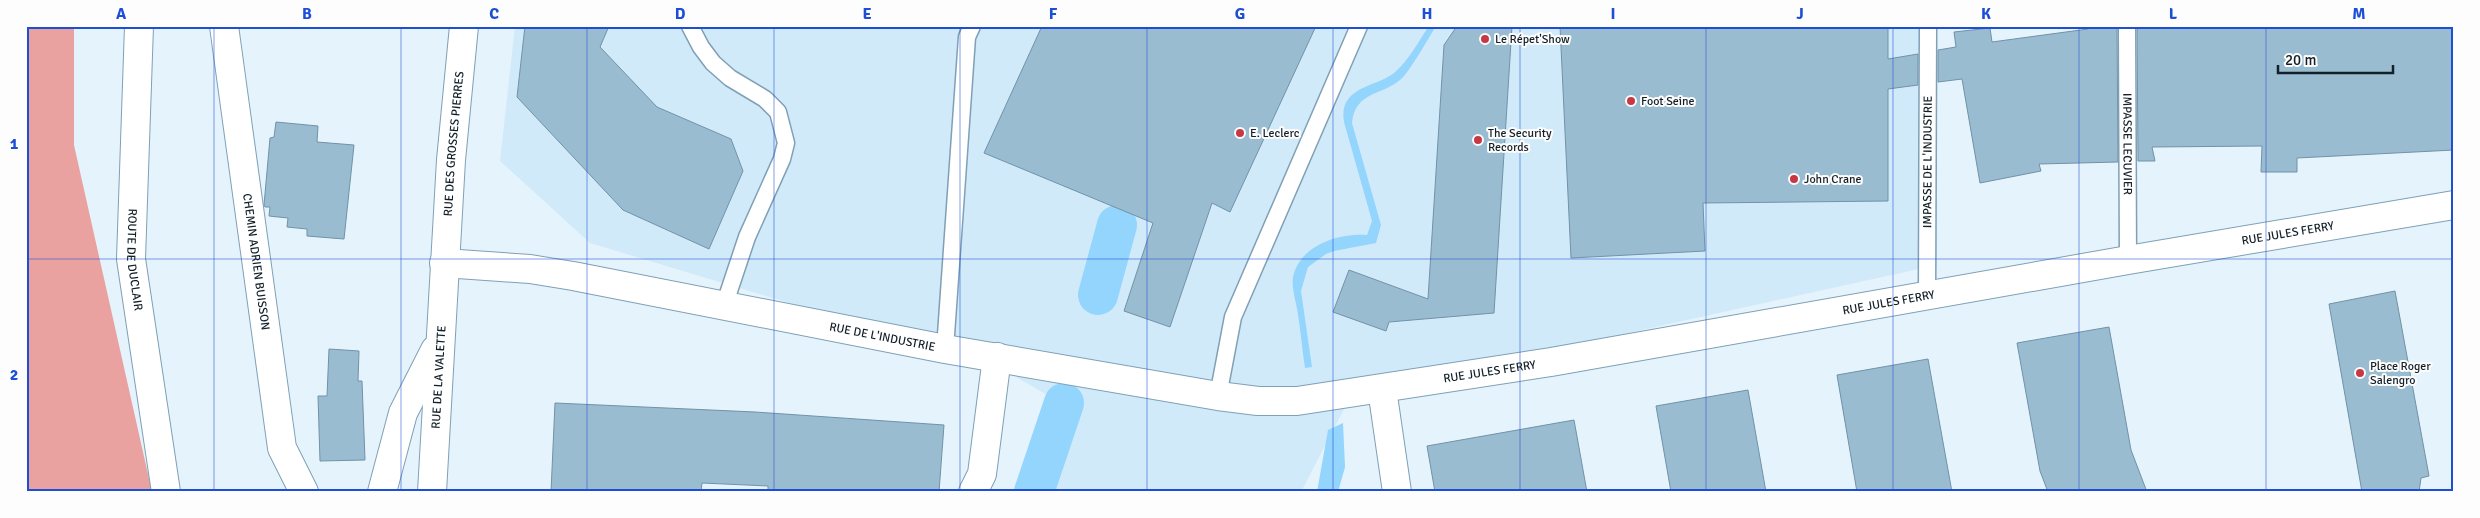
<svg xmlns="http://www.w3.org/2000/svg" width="2480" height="518" font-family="Signika,sans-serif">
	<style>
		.built { fill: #d1eafa }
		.forest { fill: #eaa2a0 }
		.water { fill: #93d5fc }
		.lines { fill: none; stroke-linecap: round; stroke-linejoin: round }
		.canal { stroke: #93d5fc; stroke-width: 40 }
		.building { fill: #99bcd1; stroke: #7192a7 }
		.service-casing { stroke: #7fa0b5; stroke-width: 19 }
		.minor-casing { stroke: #7fa0b5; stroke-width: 30 }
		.tertiary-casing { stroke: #7fa0b5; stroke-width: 30 }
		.service { stroke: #fff; stroke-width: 16 }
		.minor { stroke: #fff; stroke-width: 28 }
		.tertiary { stroke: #fff; stroke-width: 28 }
		.grid { fill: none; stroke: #1d4ed8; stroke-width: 1; stroke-opacity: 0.55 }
		.poi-dot { fill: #c83844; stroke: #fdfdfd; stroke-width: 2 }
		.labels { text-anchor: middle; stroke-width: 4; stroke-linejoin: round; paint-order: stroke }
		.poi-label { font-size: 12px; fill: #132028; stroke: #fdfdfd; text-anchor: start }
		.street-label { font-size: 12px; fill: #132028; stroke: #fdfdfd }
		.neatline { fill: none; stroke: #1d4ed8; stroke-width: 2 }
		.grid-label { font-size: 16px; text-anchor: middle; font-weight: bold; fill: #1d4ed8 }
	</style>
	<rect width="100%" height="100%" fill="#e5f3fc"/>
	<polygon class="built" points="515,26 1935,26 1937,265 1352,394 1301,492 1034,492 1063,404 995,365 590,243 500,161"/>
	<polygon class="forest" points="26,26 74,26 74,145 152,492 26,492"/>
	<g class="water">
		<path d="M1429 26H1436C1426 42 1416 61 1404 76 1387 96 1355 89 1352 123L1381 225 1376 243 1334 251 1326 254 1308 267 1301 291 1312 367 1305 368C1302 350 1301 332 1298 315 1297 304 1291 288 1293 277 1300 245 1339 233 1367 235L1372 221 1344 122C1338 86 1377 87 1394 73 1409 60 1418 42 1429 26Z"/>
		<polygon points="1343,423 1345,467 1338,492 1317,492 1328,430"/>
	</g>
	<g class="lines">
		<g class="canal">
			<polyline points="1098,295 1117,225"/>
			<polyline points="1034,492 1064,403"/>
		</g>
	</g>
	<g class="building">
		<polygon points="525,26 609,26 600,47 657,107 731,139 743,171 709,249 623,210 517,97"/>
		<polygon points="1042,26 1316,26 1230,212 1212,203 1170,327 1124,311 1153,223 984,153"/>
		<polygon points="1457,26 1512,26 1494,313 1389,322 1386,331 1333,312 1349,270 1428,299 1444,45"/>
		<polygon points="1560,26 1888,26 1888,59 1918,54 1918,85 1888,89 1888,201 1703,203 1705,251 1571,258"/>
		<polygon points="2088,26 2117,26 2118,162 2039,164 2041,171 1980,183 1962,79 1938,82 1938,50 1956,47 1954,32 1990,28 1992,42 2088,29"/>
		<polygon points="2137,26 2454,26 2454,150 2297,158 2297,172 2261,172 2262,146 2152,147 2155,161 2138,161"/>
		<polygon points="276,122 318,126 317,142 354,145 344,239 307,236 307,229 287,227 288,218 269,216 270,207 265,207 264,205 270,138 274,137"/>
		<polygon points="2395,291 2429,476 2421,478 2419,492 2362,492 2329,304"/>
		<polygon points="2109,327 2131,450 2147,492 2048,492 2040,471 2017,343"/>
		<polygon points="329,349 359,351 358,381 362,381 365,460 320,461 318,396 327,396"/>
		<polygon points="1928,359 1952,492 1857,492 1837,375"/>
		<polygon points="1748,390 1766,492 1671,492 1656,406"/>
		<polygon points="555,403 755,412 944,425 939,492 768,492 768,486 702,483 701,492 551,492"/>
		<polygon points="1574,420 1587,492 1435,492 1427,446"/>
	</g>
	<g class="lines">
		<defs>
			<g id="service">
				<polyline points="690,26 701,47 713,63 730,78 765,99 778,112 786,143 782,159 747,237 724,306"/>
				<path id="s1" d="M2127 26 2128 260"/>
				<path id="s2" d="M1927 297 1928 26"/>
				<polyline points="945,349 967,37 972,26"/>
				<polyline points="1218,396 1233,317 1359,26"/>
			</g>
			<g id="minor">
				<path id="s3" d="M444 263 530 269 573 276 945 349 1218 396 1258 401H1297L1551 362 2128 260 2454 205"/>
				<polyline points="1382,389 1397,492"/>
				<polyline points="973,492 982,474 997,357"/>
			</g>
			<g id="tertiary">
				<path id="s4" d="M139 26 131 259 166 492"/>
				<path id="s5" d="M224 26 282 448 304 492"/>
				<polyline points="382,492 403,413 435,350"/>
				<path id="s6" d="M432 492 451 160 464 26"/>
			</g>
		</defs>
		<use href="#service" class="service-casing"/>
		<use href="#minor" class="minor-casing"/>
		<use href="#tertiary" class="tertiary-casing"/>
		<use href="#service" class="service"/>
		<use href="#minor" class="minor"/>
		<use href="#tertiary" class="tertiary"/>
	</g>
	<path class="grid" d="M214 26V492M401 26V492M587 26V492M774 26V492M960 26V492M1147 26V492M1333 26V492M1520 26V492M1706 26V492M1893 26V492M2079 26V492M2266 26V492M26 259H2454"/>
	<g class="poi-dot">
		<circle cx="1485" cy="39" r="5"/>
		<circle cx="1631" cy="101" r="5"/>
		<circle cx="1240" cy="133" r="5"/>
		<circle cx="1478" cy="140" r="5"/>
		<circle cx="1794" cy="179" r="5"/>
		<circle cx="2360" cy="373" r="5"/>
	</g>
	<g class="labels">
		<g class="poi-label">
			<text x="1495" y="43">Le Répet'Show</text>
			<text x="1641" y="105">Foot Seine</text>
			<text x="1250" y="137">E. Leclerc</text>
			<text x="1488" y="137">The Security<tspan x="1488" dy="14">Records</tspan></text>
			<text x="1804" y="183">John Crane</text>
			<text x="2370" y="370">Place Roger<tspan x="2370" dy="14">Salengro</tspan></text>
		</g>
		<g class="street-label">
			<text dy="4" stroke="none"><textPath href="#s1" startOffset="118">IMPASSE LECUVIER</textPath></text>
			<text dy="4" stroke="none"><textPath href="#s6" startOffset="349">RUE DES GROSSES PIERRES</textPath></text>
			<text dy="4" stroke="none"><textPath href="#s2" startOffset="135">IMPASSE DE L'INDUSTRIE</textPath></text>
			<text dy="4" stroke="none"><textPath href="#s3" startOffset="1870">RUE JULES FERRY</textPath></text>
			<text dy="4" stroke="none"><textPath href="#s4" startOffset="234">ROUTE DE DUCLAIR</textPath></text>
			<text dy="4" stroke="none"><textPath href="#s5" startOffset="238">CHEMIN ADRIEN BUISSON</textPath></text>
			<text dy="4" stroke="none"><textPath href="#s3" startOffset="1465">RUE JULES FERRY</textPath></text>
			<text dy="4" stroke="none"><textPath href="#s3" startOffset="445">RUE DE L'INDUSTRIE</textPath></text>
			<text dy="4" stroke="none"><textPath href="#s3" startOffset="1060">RUE JULES FERRY</textPath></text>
			<text dy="4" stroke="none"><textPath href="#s6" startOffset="115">RUE DE LA VALETTE</textPath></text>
		</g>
	</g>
	<rect width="2480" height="518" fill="none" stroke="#fdfdfd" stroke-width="55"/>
	<path d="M2278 65v8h115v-8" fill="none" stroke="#132028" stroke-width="2.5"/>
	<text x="2285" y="65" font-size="15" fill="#132028" stroke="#fdfdfd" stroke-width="4" paint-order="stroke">20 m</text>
	<rect x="28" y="28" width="2424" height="462" class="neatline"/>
	<g class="grid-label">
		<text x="121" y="19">A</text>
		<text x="307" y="19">B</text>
		<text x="494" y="19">C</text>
		<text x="680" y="19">D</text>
		<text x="867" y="19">E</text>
		<text x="1053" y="19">F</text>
		<text x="1240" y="19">G</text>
		<text x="1427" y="19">H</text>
		<text x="1613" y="19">I</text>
		<text x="1800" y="19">J</text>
		<text x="1986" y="19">K</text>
		<text x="2173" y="19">L</text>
		<text x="2359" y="19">M</text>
		<text x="14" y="149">1</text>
		<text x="14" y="380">2</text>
	</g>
</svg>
